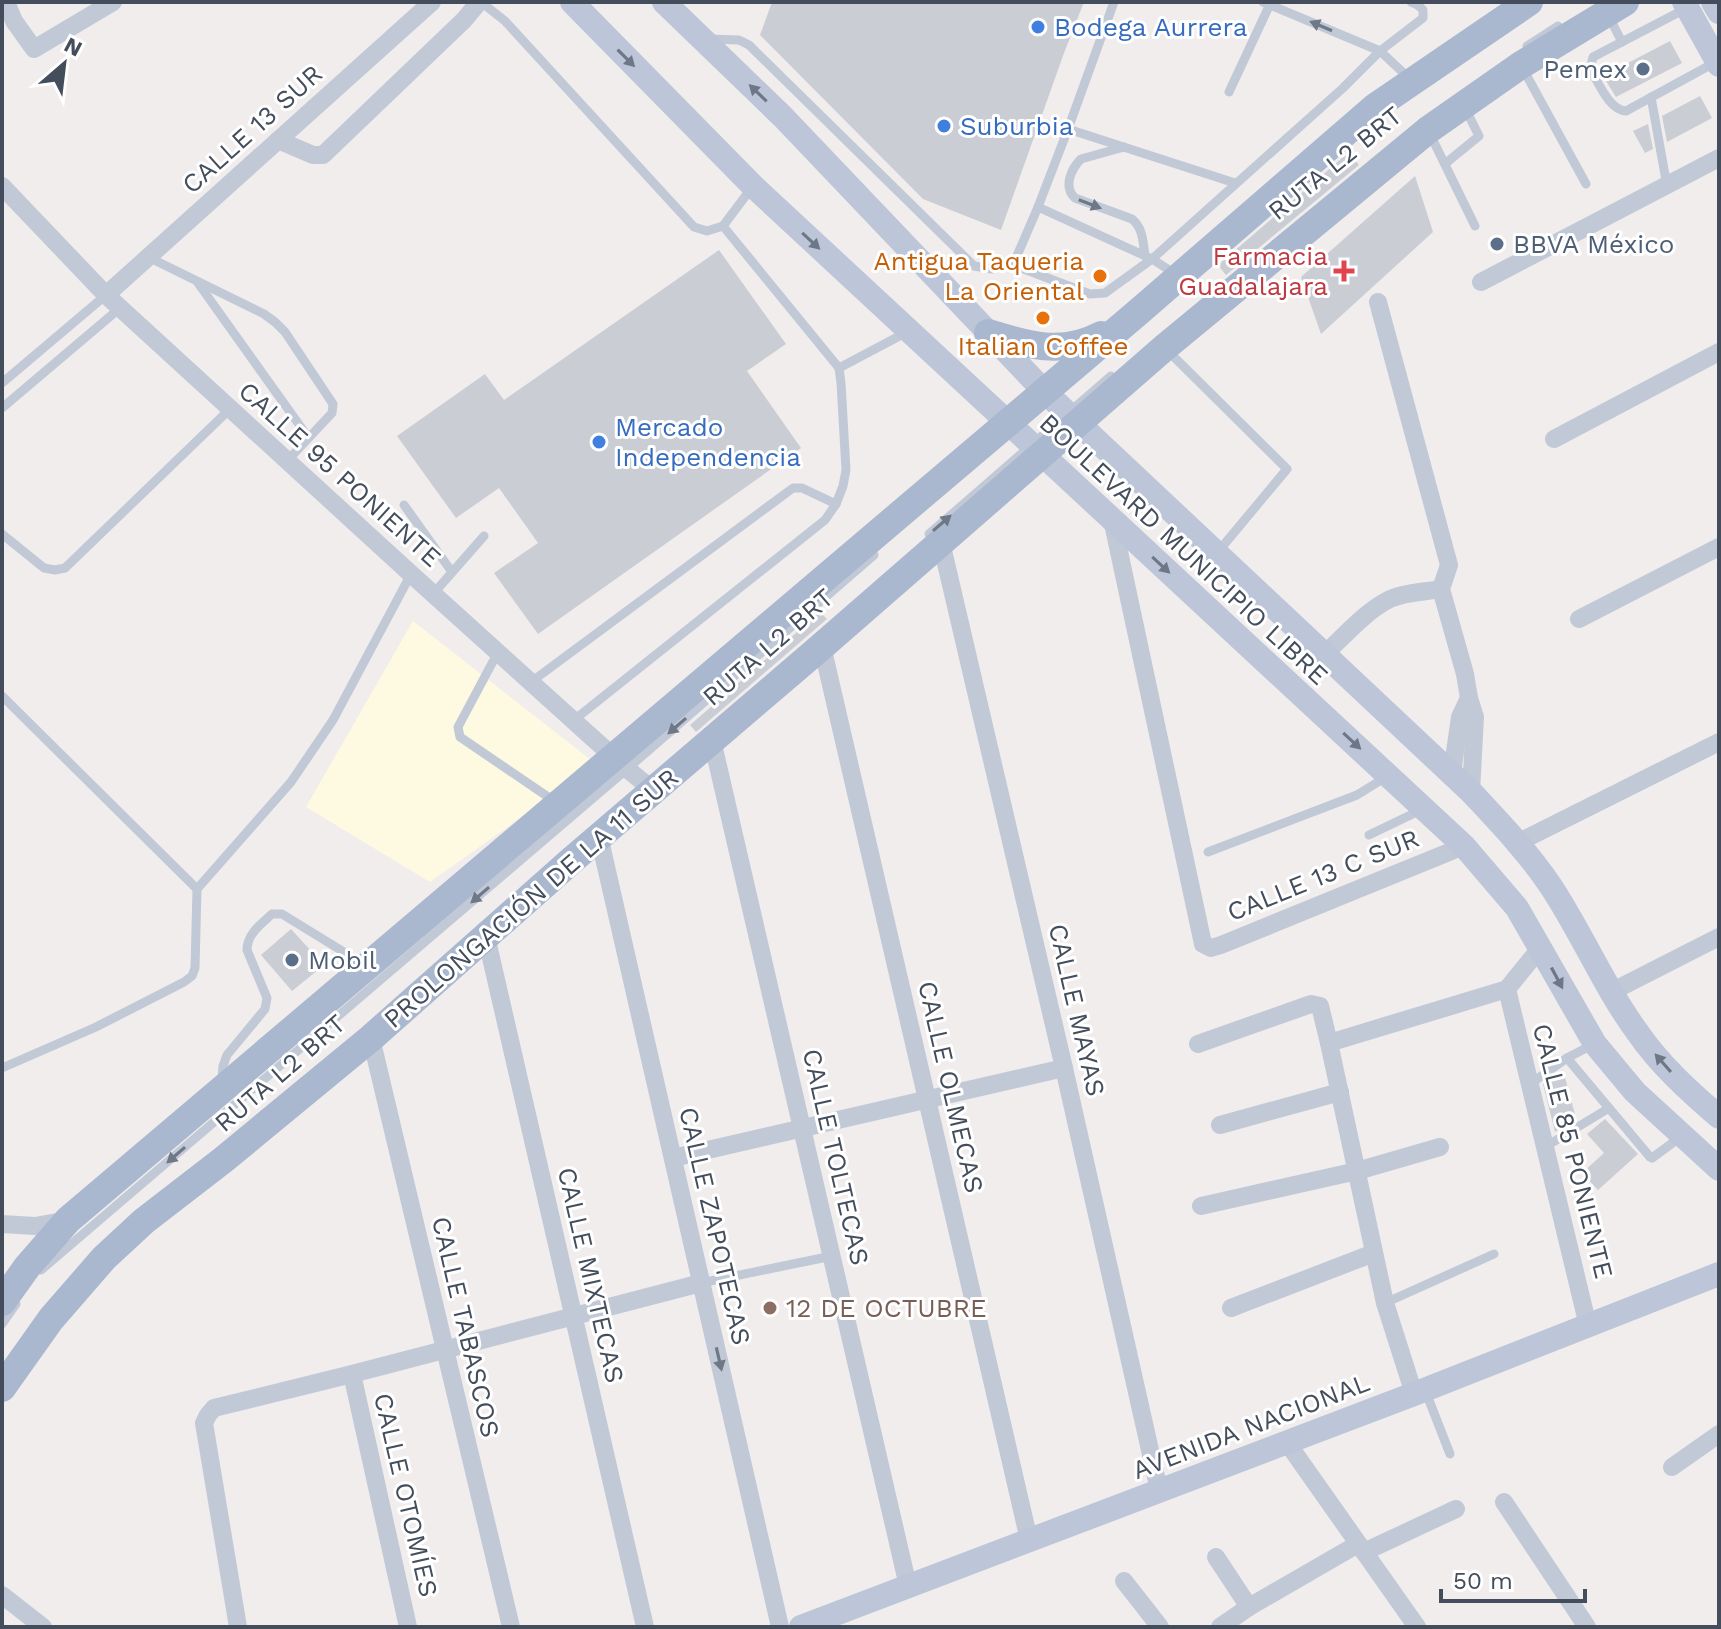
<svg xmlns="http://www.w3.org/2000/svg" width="1721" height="1629" font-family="'Work Sans',sans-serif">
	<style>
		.commercial { fill: #fefae2 }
		.building { fill: #cbcdd5 }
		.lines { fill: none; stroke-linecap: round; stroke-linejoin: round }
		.lane { stroke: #c1c9d6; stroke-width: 9 }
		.street { stroke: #c1c9d6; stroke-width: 18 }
		.secondary { stroke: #bcc6d8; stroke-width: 24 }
		.primary { stroke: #a9b7cf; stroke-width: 28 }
		.oneway { fill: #6f7887 }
		.oneway2 { fill: #6d7787 }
		.shop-dot { fill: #3f7fe0; stroke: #fff; stroke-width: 3 }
		.service-dot { fill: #5c6f8a; stroke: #fff; stroke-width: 3 }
		.health-dot { fill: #e0444e; stroke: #fff; stroke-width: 3 }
		.food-dot { fill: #e8710a; stroke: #fff; stroke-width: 3 }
		.education-dot { fill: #8d6e63; stroke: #fff; stroke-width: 3 }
		.labels { text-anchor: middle; stroke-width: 6; stroke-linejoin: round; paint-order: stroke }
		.shop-label { font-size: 26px; fill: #366cbe; stroke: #fff; text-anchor: start }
		.service-label { font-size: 26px; fill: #4e5e75; stroke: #fff; text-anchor: start }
		.street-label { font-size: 26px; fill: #434d5c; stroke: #fff }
		.health-label { font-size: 26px; fill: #be3a42; stroke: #fff; text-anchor: end }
		.food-label { font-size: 26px; fill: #c56008; stroke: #fff; text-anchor: end }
		.education-label { font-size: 26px; fill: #785e54; stroke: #fff; text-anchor: start }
	</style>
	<rect width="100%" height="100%" fill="#f0edec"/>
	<polygon class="commercial" points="413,621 596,764 430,882 306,807"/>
	<g class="building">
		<polygon points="772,2 1084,2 1064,53 1001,230 923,199 760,35"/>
		<polygon points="1670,41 1682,63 1616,97 1603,76"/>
		<polygon points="1700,96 1712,118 1667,142 1662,116"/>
		<polygon points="1648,124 1653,149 1645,153 1633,131"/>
		<polygon points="1349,152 1359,165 1226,275 1218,265"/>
		<polygon points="1415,176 1433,232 1321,334 1301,277"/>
		<polygon points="719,250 786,344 747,371 801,448 538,634 494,573 538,543 499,488 456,518 397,436 485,374 504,400"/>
		<polygon points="820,612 827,619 696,732 690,725"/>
		<polygon points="291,929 324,965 292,991 261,955"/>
		<polygon points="1563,1070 1576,1118 1555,1132 1543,1084"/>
		<polygon points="1605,1119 1638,1154 1598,1190 1582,1173 1604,1153 1587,1134"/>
	</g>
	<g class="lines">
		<g class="lane">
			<polyline points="481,2 505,21 694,227 707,231 723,226 839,368 841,383 846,470 843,486 836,504 825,520 574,720"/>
			<polyline points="1263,2 1380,51 1410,79"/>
			<path d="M1687 8 1593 57 1590 69C1599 83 1609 110 1626 111L1714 63"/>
			<polyline points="1608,15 1622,42"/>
			<polyline points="709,39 739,40 749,45 974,266 992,269 1013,265"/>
			<polyline points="1527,46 1558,26"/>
			<polyline points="1522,67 1586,184"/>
			<polyline points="1229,92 1271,2"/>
			<polyline points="1651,97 1667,186"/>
			<polyline points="1068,129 1114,2"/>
			<polyline points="1429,132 1475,226"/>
			<path d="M1124 147 1081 159C1071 169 1063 187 1075 198L1132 219C1143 228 1143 242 1145 256"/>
			<polyline points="1446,163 1479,136 1466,110"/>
			<polyline points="1038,207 1068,129 1235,183"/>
			<polyline points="723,226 753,186"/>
			<polyline points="148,257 264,314 275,322 285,332 333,404 332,413 287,461"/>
			<polyline points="1177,275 1152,259 1038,207 1013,265 1090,294 1105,293 1152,259 1343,88 1380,51 1423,18 1423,10 1418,5 1411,2"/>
			<polyline points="198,283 308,437"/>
			<polyline points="1168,351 1287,469 1217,553"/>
			<polyline points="839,368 907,332"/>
			<polyline points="2,383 106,295"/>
			<polyline points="2,408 120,308"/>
			<polyline points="404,505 452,572"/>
			<polyline points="2,534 44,568 55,570 65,568 230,409"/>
			<polyline points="929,534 1111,376"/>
			<polyline points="433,594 484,536"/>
			<polyline points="498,652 458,727 460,737 557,803"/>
			<polyline points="531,682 793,488 802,488 836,504"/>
			<polyline points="2,696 197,889"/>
			<polyline points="1369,835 1423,809"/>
			<polyline points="1208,852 1357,795 1386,777"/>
			<polyline points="1567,1058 1650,1157 1652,1158 1682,1136"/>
			<polyline points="2,1068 96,1027 184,982 192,976 195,968 197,889 291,782 333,720 411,574"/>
			<path d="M222 1079 223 1066 227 1055 265 1009 267 998 247 950C247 934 261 924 272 914H282L365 965"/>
			<polyline points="1530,1084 1567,1058 1592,1045"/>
			<polyline points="1545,1147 1609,1108"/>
			<polyline points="41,1270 627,769 874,555"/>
			<polyline points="701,1283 832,1256"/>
			<polyline points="1385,1303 1494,1254"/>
			<polyline points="2,1324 16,1304"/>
			<polyline points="1425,1390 1450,1454"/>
		</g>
		<g class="street">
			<polyline points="6,2 14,21 34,49 113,2"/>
			<polyline points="278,140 313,155 323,155 464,20 479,2"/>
			<polyline points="2,186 106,295 411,574 627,769 653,790"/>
			<polyline points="1481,282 1719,158"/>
			<polyline points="106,295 432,2"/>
			<polyline points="1378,302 1449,565 1441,589 1465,674 1469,698 1475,717 1471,792"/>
			<polyline points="1554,439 1719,352"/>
			<polyline points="1112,519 1203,944 1211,948 1221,945 1464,846"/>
			<polyline points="941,542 1064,1068 1159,1490"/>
			<polyline points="1579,619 1719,547"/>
			<polyline points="822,646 1029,1540"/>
			<path d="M1325 654C1344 636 1367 610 1390 599 1405 592 1425 592 1441 589"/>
			<polyline points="712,740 908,1586"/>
			<polyline points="1452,773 1460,717 1469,698"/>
			<polyline points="599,836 780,1627"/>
			<polyline points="1519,842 1719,742"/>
			<polyline points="486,936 645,1627"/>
			<polyline points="1507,989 1588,1326"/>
			<polyline points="1611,992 1719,937"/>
			<polyline points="371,1038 511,1627"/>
			<polyline points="1329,1043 1507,989 1541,947"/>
			<polyline points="1198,1044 1311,1004 1320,1006 1329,1043 1385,1303 1414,1394"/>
			<polyline points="1220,1125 1340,1092"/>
			<polyline points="673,1158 1064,1068"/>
			<polyline points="1201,1206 1357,1171 1440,1147"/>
			<polyline points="2,1224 35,1226 68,1220"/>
			<polyline points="1231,1308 1374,1253"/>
			<polyline points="352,1374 408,1627"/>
			<polyline points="1286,1441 1417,1627"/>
			<polyline points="1672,1467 1719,1434"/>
			<polyline points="1504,1502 1587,1627"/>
			<polyline points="1364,1552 1456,1509"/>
			<polyline points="1216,1557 1249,1607"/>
			<polyline points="1124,1581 1160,1627"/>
			<polyline points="2,1595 43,1627"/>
			<polyline points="238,1627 204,1423 208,1415 214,1408 352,1374 701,1283"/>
			<polyline points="1220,1627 1249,1607 1358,1544"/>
		</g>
		<g class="secondary">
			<polyline points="572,2 753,186 1464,846 1517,908 1595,1044 1635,1092 1719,1169"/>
			<path d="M664 2 783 117 1045 392 1471 792C1499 822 1527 851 1550 885 1582 933 1604 987 1638 1033 1660 1065 1690 1092 1719 1117"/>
			<polyline points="1684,2 1719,65"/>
			<polyline points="1713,2 1719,12"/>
			<polyline points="801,1627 1414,1394 1719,1274"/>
		</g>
		<g class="primary">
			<path d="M988 333C1027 345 1062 356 1101 335"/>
			<polyline points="2,1302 27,1267 68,1220 1136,314 1375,107 1529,2"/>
			<polyline points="2,1388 51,1319 104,1258 144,1221 223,1160 371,1038 572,860 822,646 1164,348 1428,130 1521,65 1625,2"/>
		</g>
	</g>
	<defs><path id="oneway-solid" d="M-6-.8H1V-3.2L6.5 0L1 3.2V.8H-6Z" transform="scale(2)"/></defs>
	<g class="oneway">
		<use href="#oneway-solid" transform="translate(1321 26) rotate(-157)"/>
		<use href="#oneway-solid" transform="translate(1090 204) rotate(21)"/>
		<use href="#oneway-solid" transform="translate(942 523) rotate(-41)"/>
		<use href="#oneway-solid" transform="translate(677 726) rotate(139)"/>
		<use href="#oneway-solid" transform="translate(480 895) rotate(139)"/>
		<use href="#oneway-solid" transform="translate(176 1155) rotate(139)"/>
		<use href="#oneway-solid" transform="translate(719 1359) rotate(77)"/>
	</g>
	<g class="oneway2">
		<use href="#oneway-solid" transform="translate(626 58) rotate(45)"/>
		<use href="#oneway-solid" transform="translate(758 93) rotate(-136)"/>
		<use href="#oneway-solid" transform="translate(811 241) rotate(43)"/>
		<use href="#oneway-solid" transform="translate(1161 565) rotate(43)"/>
		<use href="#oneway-solid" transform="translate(1352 741) rotate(43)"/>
		<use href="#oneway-solid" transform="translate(1557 978) rotate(62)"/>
		<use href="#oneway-solid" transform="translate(1663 1063) rotate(-131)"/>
	</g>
	<g class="shop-dot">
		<circle cx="1038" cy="27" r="8"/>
		<circle cx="944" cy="126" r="8"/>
		<circle cx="599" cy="442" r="8"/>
	</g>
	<g class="service-dot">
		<circle cx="1643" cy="69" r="8"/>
		<circle cx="1497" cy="244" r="8"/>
		<circle cx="292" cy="960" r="8"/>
	</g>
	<path class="health-dot" d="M1340 259h8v8h8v8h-8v8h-8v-8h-8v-8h8z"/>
	<g class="food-dot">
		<circle cx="1100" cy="276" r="8"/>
		<circle cx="1043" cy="318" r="8"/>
	</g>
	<circle class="education-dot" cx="770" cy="1308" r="8"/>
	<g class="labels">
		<g class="shop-label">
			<text x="1054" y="36">Bodega Aurrera</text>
			<text x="960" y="135">Suburbia</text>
			<text x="615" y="436">Mercado<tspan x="615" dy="30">Independencia</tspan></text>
		</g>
		<g class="service-label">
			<text x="1627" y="78" text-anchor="end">Pemex</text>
			<text x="1513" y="253">BBVA México</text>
			<text x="308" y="969">Mobil</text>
		</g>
		<g class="street-label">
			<text transform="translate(252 129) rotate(-42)" y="9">CALLE 13 SUR</text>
			<text transform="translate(1335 163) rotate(-39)" y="9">RUTA L2 BRT</text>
			<text transform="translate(340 474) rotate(42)" y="9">CALLE 95 PONIENTE</text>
			<text transform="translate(1184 549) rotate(43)" y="9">BOULEVARD MUNICIPIO LIBRE</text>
			<text transform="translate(768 647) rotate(-41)" y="9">RUTA L2 BRT</text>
			<text transform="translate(1323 875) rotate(-22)" y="9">CALLE 13 C SUR</text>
			<text transform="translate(531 898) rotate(-41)" y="9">PROLONGACIÓN DE LA 11 SUR</text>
			<text transform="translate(1077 1010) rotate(77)" y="9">CALLE MAYAS</text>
			<text transform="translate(280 1073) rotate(-41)" y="9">RUTA L2 BRT</text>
			<text transform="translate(951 1087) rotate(77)" y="9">CALLE OLMECAS</text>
			<text transform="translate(1573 1151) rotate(76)" y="9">CALLE 85 PONIENTE</text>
			<text transform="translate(836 1157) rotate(77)" y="9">CALLE TOLTECAS</text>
			<text transform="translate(715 1226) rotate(77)" y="9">CALLE ZAPOTECAS</text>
			<text transform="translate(591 1275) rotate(77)" y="9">CALLE MIXTECAS</text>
			<text transform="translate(466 1327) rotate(77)" y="9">CALLE TABASCOS</text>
			<text transform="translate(1251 1426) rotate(-21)" y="9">AVENIDA NACIONAL</text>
			<text transform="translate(406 1495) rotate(77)" y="9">CALLE OTOMÍES</text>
		</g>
		<g class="health-label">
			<text x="1328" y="265">Farmacia<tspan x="1328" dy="30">Guadalajara</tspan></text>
		</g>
		<g class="food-label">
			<text x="1084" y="270">Antigua Taqueria<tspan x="1084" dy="30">La Oriental</tspan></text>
			<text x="1043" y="355" text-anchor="middle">Italian Coffee</text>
		</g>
		<g class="education-label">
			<text x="786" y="1317">12 DE OCTUBRE</text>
		</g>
	</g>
	<rect width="1721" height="1629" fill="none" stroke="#434d5c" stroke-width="8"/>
	<g transform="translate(64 64) rotate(28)" stroke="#ffffff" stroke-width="6" paint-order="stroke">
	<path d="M0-6L14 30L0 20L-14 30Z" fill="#434d5c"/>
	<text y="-12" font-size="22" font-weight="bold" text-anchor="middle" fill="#434d5c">N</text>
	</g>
	<path d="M1441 1589v12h144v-12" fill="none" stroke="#434d5c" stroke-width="4"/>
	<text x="1453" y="1589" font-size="24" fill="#434d5c" stroke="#ffffff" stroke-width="6" paint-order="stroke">50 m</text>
</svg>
